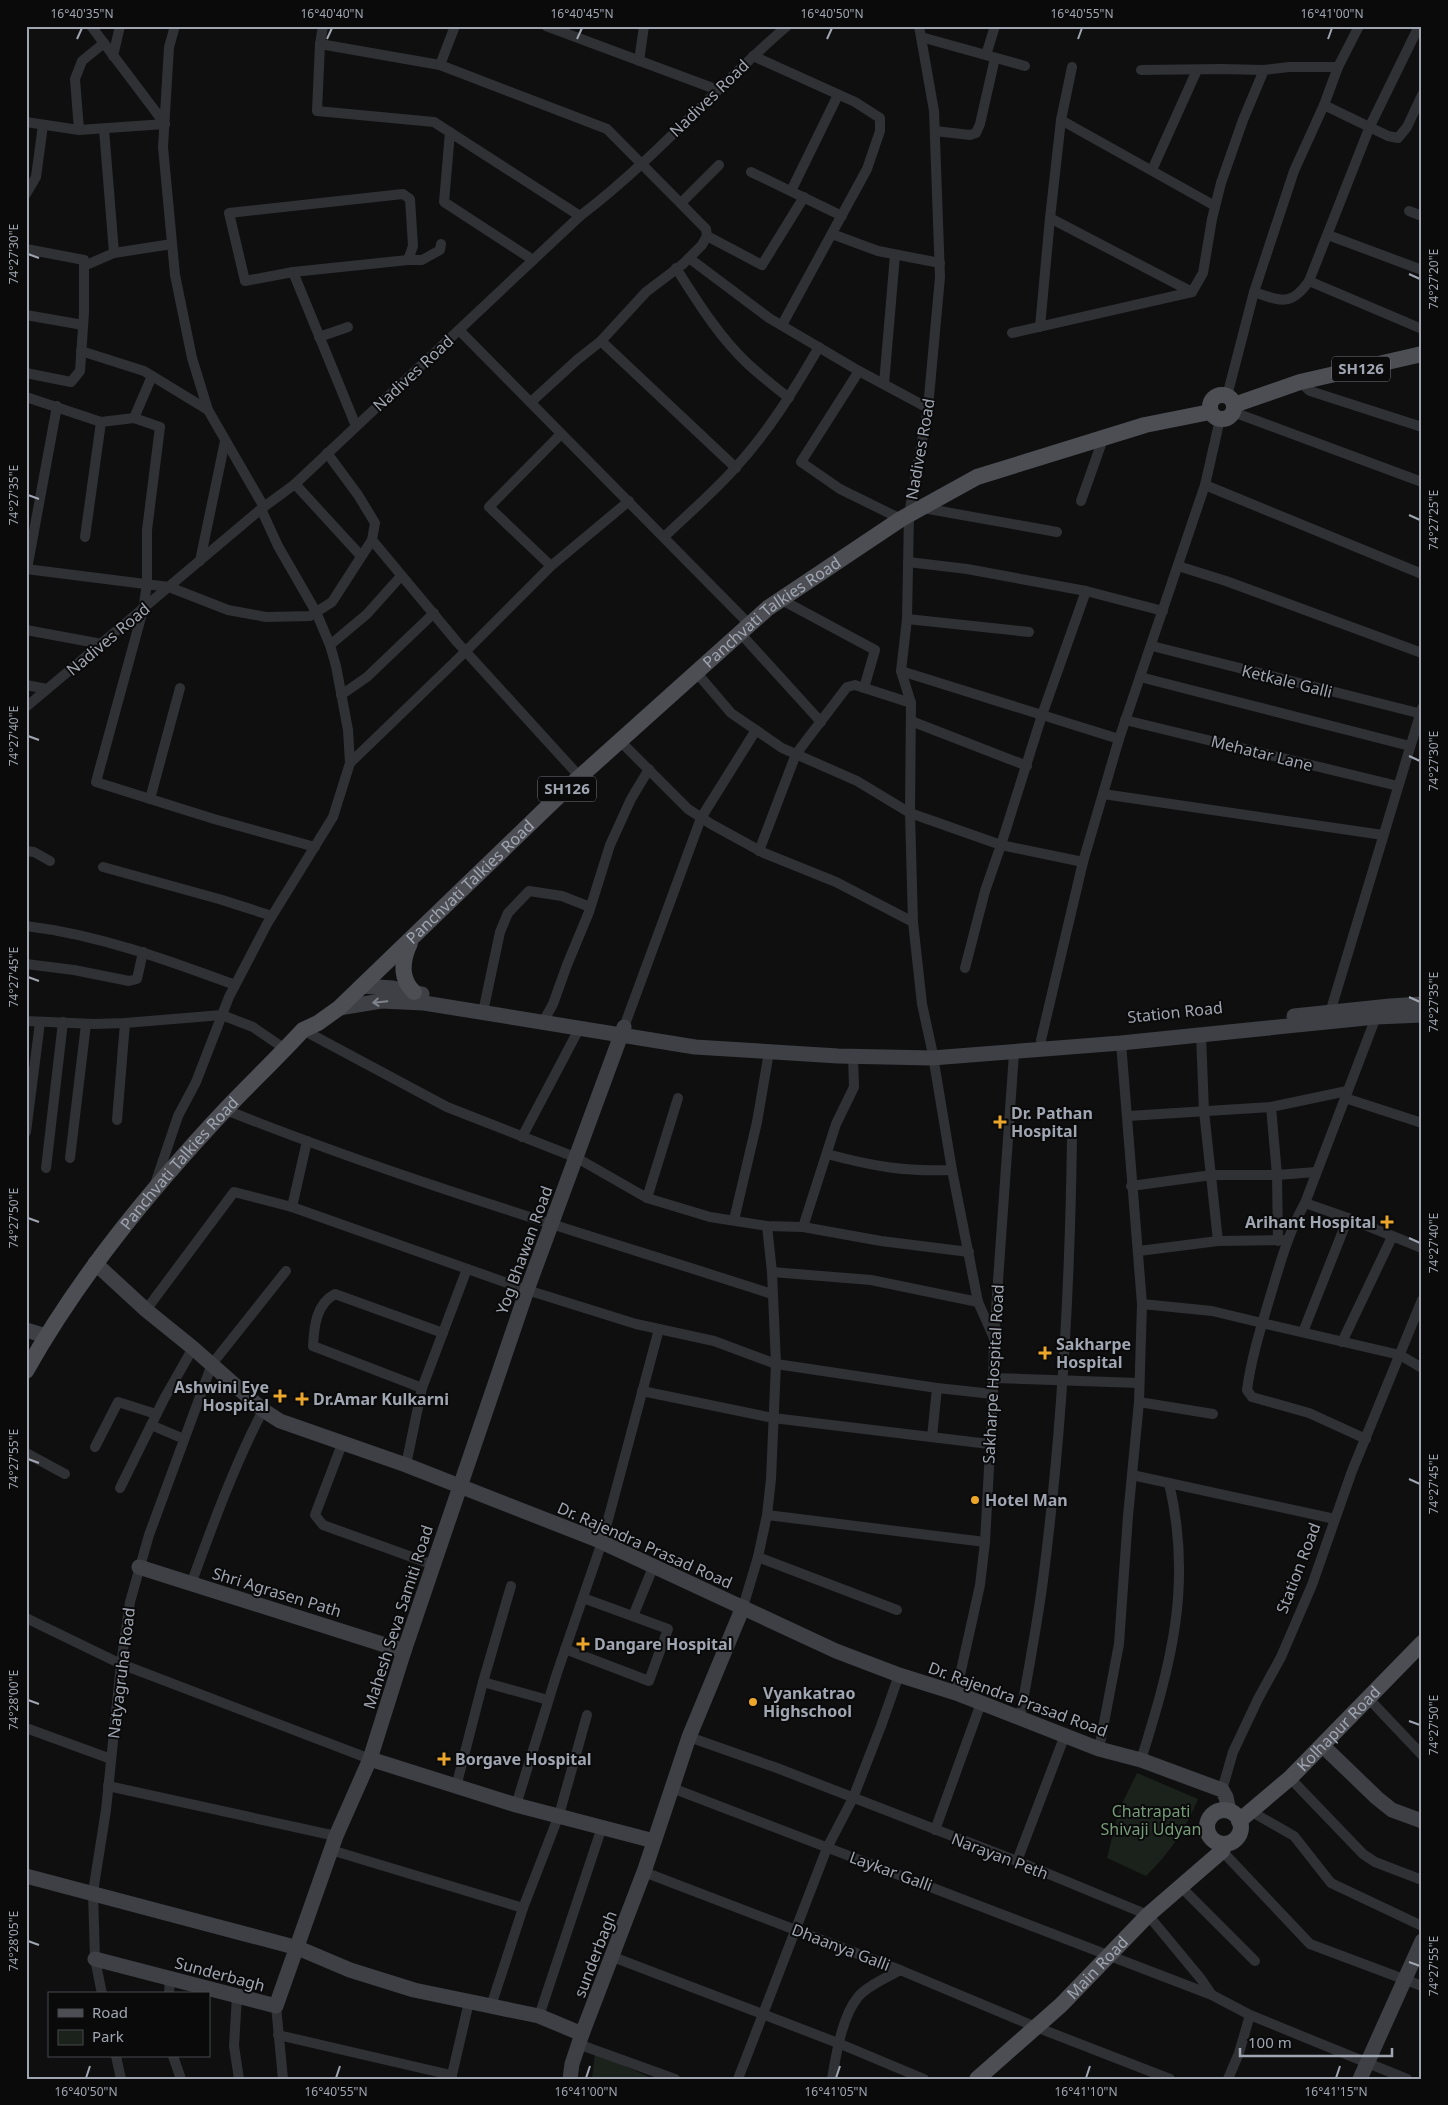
<svg xmlns="http://www.w3.org/2000/svg" width="1448" height="2105" font-family="'Noto Sans',sans-serif">
	<style>
		.green { fill: #1b221c }
		.lines { fill: none; stroke-linecap: round; stroke-linejoin: round }
		.street { stroke: #303135; stroke-width: 10 }
		.secondary { stroke: #3e4045; stroke-width: 15 }
		.primary { stroke: #4c4e54; stroke-width: 16 }
		.oneway { stroke: #7e828b }
		.ticks { fill: none; stroke: #a0a6b1; stroke-width: 2 }
		.poi-dot { fill: #eca72b; stroke: #0a0a0b; stroke-width: 2 }
		.labels { text-anchor: middle; stroke-width: 4; stroke-linejoin: round; paint-order: stroke }
		.shield { fill: #0a0a0b; stroke: #73777f; stroke-width: 1 }
		.shield-label { font-size: 15px; font-weight: bold; fill: #a0a6b1 }
		.street-label { font-size: 16px; fill: #a0a6b1; stroke: #0a0a0b }
		.poi-label { font-size: 16px; font-weight: bold; fill: #a0a6b1; stroke: #0a0a0b; text-anchor: start }
		.park-label { font-size: 16px; fill: #779c79; stroke: #0a0a0b }
		.neatline { fill: none; stroke: #a0a6b1; stroke-width: 2 }
		.ticks-label { font-size: 12px; text-anchor: middle; fill: #a0a6b1 }
	</style>
	<rect width="100%" height="100%" fill="#0f0f10"/>
	<g class="green">
		<path d="M1137 1773 1198 1799C1185 1830 1170 1852 1146 1876L1107 1858 1119 1810Z"/>
		<polygon points="595,2053 654,2079 592,2079"/>
	</g>
	<g class="lines">
		<g class="street">
			<polyline points="91,26 165,124"/>
			<polyline points="175,26 169,47 163,147 175,275 192,358 208,410 264,507"/>
			<polyline points="323,26 320,44 440,65 607,129 706,229 707,236 702,245 683,264 646,292 601,341 577,360 531,402"/>
			<polyline points="546,26 718,90"/>
			<polyline points="919,26 934,111 940,277 928,408 909,514 907,619 901,671 911,703 910,813 913,922 922,1004 932,1050 952,1170 978,1302 994,1338"/>
			<polyline points="921,37 1025,66"/>
			<polyline points="320,44 317,111 434,122 580,216"/>
			<polyline points="986,55 995,26"/>
			<polyline points="113,56 120,26"/>
			<polyline points="753,56 855,102 880,118 880,131 867,169 782,325"/>
			<polyline points="639,61 644,26"/>
			<polyline points="440,65 455,26"/>
			<polyline points="1072,67 1061,120 1050,218 1192,292 1203,273 1212,219 1221,183 1243,120 1264,70"/>
			<polyline points="1141,70 1221,69 1264,70 1289,67 1338,67"/>
			<polyline points="1324,105 1388,136 1398,138 1407,127 1422,95"/>
			<polyline points="1061,120 1215,206"/>
			<polyline points="26,122 79,130 165,124"/>
			<polyline points="79,130 75,79 82,61 104,43"/>
			<polyline points="935,131 970,135 976,133 980,124 995,58"/>
			<polyline points="450,132 444,202 533,260"/>
			<polyline points="1152,170 1197,70"/>
			<polyline points="751,172 842,216"/>
			<polyline points="791,191 838,95"/>
			<polyline points="26,194 36,177 43,125"/>
			<polyline points="681,203 719,165"/>
			<polyline points="1409,211 1422,216"/>
			<polyline points="832,234 878,251 940,263"/>
			<polyline points="1328,235 1422,270"/>
			<polyline points="707,236 762,265 804,197"/>
			<polyline points="26,249 84,260 84,313 80,371 71,382 26,373"/>
			<polyline points="114,253 172,244"/>
			<polyline points="689,258 769,318 859,371 928,408"/>
			<polyline points="84,266 114,253 104,129"/>
			<path d="M676 268C697 301 719 337 748 364 761 376 775 387 789 398"/>
			<polyline points="293,272 245,281 229,213 403,194 410,199 413,246 408,260"/>
			<polyline points="1309,281 1422,329"/>
			<path d="M1254 292C1281 301 1291 307 1309 281L1370 126 1419 26"/>
			<polyline points="26,315 83,325"/>
			<polyline points="1040,327 1050,218"/>
			<polyline points="459,330 750,625"/>
			<polyline points="1012,333 1192,292"/>
			<polyline points="319,337 348,327"/>
			<polyline points="601,341 736,468"/>
			<polyline points="81,351 144,371 208,410"/>
			<polyline points="859,371 801,462 840,489 901,519"/>
			<polyline points="1300,382 1310,391 1422,427"/>
			<polyline points="884,384 895,255"/>
			<polyline points="1227,396 1254,292 1294,171 1324,105 1338,67 1359,26"/>
			<polyline points="26,397 101,422"/>
			<polyline points="1233,412 1422,482"/>
			<polyline points="134,418 152,376"/>
			<polyline points="356,426 293,272 408,260 422,260 440,250 441,244"/>
			<polyline points="295,484 361,556"/>
			<polyline points="1205,485 1422,574"/>
			<polyline points="1081,501 1103,439"/>
			<polyline points="923,508 1057,532"/>
			<polyline points="85,537 101,422 134,418 160,427 147,530 147,584 143,610 96,782 214,819 315,847"/>
			<path d="M664 537C688 514 714 492 736 467 769 431 794 390 819 347"/>
			<polyline points="372,540 457,642 580,777"/>
			<polyline points="200,561 225,441"/>
			<polyline points="908,562 967,569 1086,591 1042,715 1001,845 985,891 965,968"/>
			<polyline points="551,566 629,501"/>
			<polyline points="1178,566 1226,581 1422,653"/>
			<polyline points="26,569 169,587 228,610 266,617 310,616 332,602 372,540 375,523 358,495 327,453"/>
			<polyline points="27,569 57,406"/>
			<polyline points="1086,591 1163,611"/>
			<polyline points="780,599 875,650 864,688"/>
			<polyline points="907,619 1029,632"/>
			<polyline points="26,630 102,644"/>
			<polyline points="740,633 821,722"/>
			<polyline points="330,645 367,614 401,576"/>
			<polyline points="1152,646 1422,714"/>
			<polyline points="901,671 1119,739"/>
			<polyline points="696,672 731,713 782,748 857,781 910,813 1001,845 1083,862"/>
			<polyline points="1140,677 1410,746"/>
			<polyline points="26,685 47,689"/>
			<polyline points="341,695 367,677 434,613"/>
			<path d="M26 707 261 509 295 484 580 216C655 159 716 87 787 26"/>
			<polyline points="1125,720 1398,786"/>
			<polyline points="911,721 1027,766"/>
			<polyline points="620,741 688,809 711,824 764,853 836,882 913,922"/>
			<polyline points="350,763 466,651 551,566 489,507 561,434"/>
			<polyline points="1103,794 1383,835"/>
			<polyline points="150,799 180,688"/>
			<polyline points="26,851 34,852 50,861"/>
			<polyline points="759,851 796,754 847,687 855,685 911,703"/>
			<polyline points="103,867 219,899 272,916"/>
			<path d="M26 926C100 935 167 960 235 985"/>
			<polyline points="26,964 74,970 129,981 137,979 143,952"/>
			<polyline points="483,1012 500,932 508,913 529,891 562,896 590,907"/>
			<polyline points="1329,1016 1422,708"/>
			<polyline points="26,1021 94,1024 125,1023 222,1015 253,1027 285,1049"/>
			<polyline points="543,1022 553,1004 567,965 589,912 610,845 631,799 649,769"/>
			<polyline points="624,1027 701,818 756,730"/>
			<polyline points="303,1030 447,1107 577,1158 647,1198 710,1217 767,1226 803,1227 881,1241 969,1252"/>
			<polyline points="1201,1035 1204,1111 1218,1241"/>
			<polyline points="1043,1049 1041,1040 1083,862 1119,739 1205,485 1220,419"/>
			<polyline points="1345,1098 1422,1123"/>
			<polyline points="1271,1107 1277,1175 1278,1241"/>
			<path d="M226 1110C404 1181 589 1235 772 1294"/>
			<polyline points="1128,1116 1271,1107 1347,1091"/>
			<polyline points="117,1120 125,1023"/>
			<polyline points="26,1132 40,1022"/>
			<polyline points="522,1137 579,1029"/>
			<polyline points="307,1141 292,1207 527,1290 636,1324 714,1341 776,1364 937,1388 993,1394"/>
			<path d="M827 1154C872 1166 904 1172 952 1170"/>
			<polyline points="70,1158 86,1024"/>
			<polyline points="46,1168 63,1022"/>
			<polyline points="155,1184 178,1116 196,1082 229,997 267,924 333,817 350,763 348,730 336,666 330,645 316,612 278,546 261,509"/>
			<polyline points="1131,1186 1212,1175 1277,1175 1316,1172"/>
			<polyline points="647,1198 678,1098"/>
			<polyline points="1305,1203 1348,1218 1422,1248"/>
			<polyline points="734,1220 757,1122 769,1052"/>
			<polyline points="803,1227 836,1124 854,1087 853,1056"/>
			<polyline points="1139,1251 1218,1241 1287,1240"/>
			<polyline points="772,1272 871,1280 978,1302"/>
			<polyline points="1142,1304 1212,1311 1262,1323 1400,1355 1422,1368"/>
			<polyline points="146,1310 234,1192 292,1207"/>
			<polyline points="1303,1332 1348,1218"/>
			<polyline points="1342,1342 1392,1237"/>
			<polyline points="994,1378 1139,1383"/>
			<path d="M422 1388 313 1346C314 1327 316 1304 335 1294L443 1333"/>
			<polyline points="642,1391 773,1418 989,1444"/>
			<polyline points="1139,1402 1213,1414"/>
			<polyline points="151,1425 184,1439"/>
			<polyline points="932,1437 937,1388"/>
			<path d="M1366 1439 1309 1413 1252 1397 1247 1390C1251 1359 1261 1327 1270 1297 1280 1264 1288 1233 1305 1203L1376 1017"/>
			<polyline points="342,1444 315,1515 323,1525 434,1565"/>
			<polyline points="95,1447 118,1402 156,1414"/>
			<polyline points="26,1453 65,1474"/>
			<polyline points="406,1465 422,1388 467,1269"/>
			<polyline points="1132,1475 1335,1519"/>
			<polyline points="120,1488 164,1399 193,1348"/>
			<polyline points="767,1515 985,1542"/>
			<polyline points="758,1557 897,1610"/>
			<path d="M191 1584C213 1524 234 1466 263 1410"/>
			<polyline points="743,1607 758,1557 767,1515 771,1479 776,1364 772,1272 767,1226"/>
			<polyline points="633,1616 654,1565"/>
			<polyline points="26,1618 121,1664 370,1759"/>
			<polyline points="565,1649 649,1681 668,1629 583,1598"/>
			<polyline points="483,1682 548,1700"/>
			<polyline points="956,1693 980,1585 985,1542 993,1394 994,1338 1014,1053"/>
			<polyline points="1369,1699 1422,1755"/>
			<path d="M1020 1718C1028 1672 1037 1626 1043 1580 1062 1433 1070 1286 1072 1138"/>
			<polyline points="26,1728 111,1759"/>
			<polyline points="689,1737 777,1768 1017,1861 1148,1915 1201,1979 1212,1995"/>
			<polyline points="1099,1749 1119,1644 1128,1516 1139,1402 1142,1304 1121,1043"/>
			<path d="M1141 1760C1171 1664 1193 1585 1169 1483"/>
			<polyline points="1290,1778 1363,1854 1375,1862 1422,1880"/>
			<polyline points="108,1786 336,1836"/>
			<polyline points="456,1787 483,1682 511,1586"/>
			<polyline points="672,1788 1212,1995 1250,2015 1407,2079"/>
			<polyline points="1222,1790 1233,1752 1258,1699 1281,1657 1312,1585 1352,1471 1422,1300"/>
			<polyline points="516,1805 557,1673 602,1542 659,1329"/>
			<polyline points="1252,1812 1294,1836 1331,1883 1422,1926"/>
			<polyline points="935,1830 981,1703"/>
			<polyline points="331,1850 523,1908"/>
			<polyline points="1222,1851 1310,1944 1422,1986"/>
			<polyline points="1017,1861 1065,1735"/>
			<polyline points="644,1872 900,1970 1036,2027 1170,2079"/>
			<polyline points="1181,1887 1255,1961"/>
			<polyline points="613,1957 838,2043 924,2079"/>
			<polyline points="102,1994 95,1959 93,1892 106,1810 121,1664 130,1602 149,1535 212,1364 286,1271"/>
			<polyline points="169,1994 170,1979"/>
			<polyline points="237,1996 234,2046 239,2079"/>
			<polyline points="276,2006 283,2079"/>
			<polyline points="491,2006 523,1908 559,1815 587,1715"/>
			<polyline points="539,2016 602,1827"/>
			<polyline points="278,2035 451,2075"/>
			<polyline points="578,2044 675,2079"/>
			<polyline points="116,2056 121,2079"/>
			<polyline points="173,2056 181,2079"/>
			<polyline points="451,2079 469,2002"/>
			<polyline points="738,2079 827,1848 853,1798 881,1726 899,1675"/>
			<path d="M832 2079C836 2055 842 2016 858 1997 868 1985 887 1978 900 1970"/>
			<polyline points="1228,2079 1239,2053 1250,2015"/>
		</g>
		<g class="secondary">
			<polyline points="361,986 393,988 422,994"/>
			<polyline points="339,1008 381,1001 424,1003 695,1047 838,1056 932,1058 1121,1043 1376,1017 1422,1015"/>
			<polyline points="1294,1016 1390,1006 1422,1004"/>
			<polyline points="95,1263 146,1310 193,1348 263,1410 280,1421 406,1465 595,1539 836,1651 899,1675 956,1693 1099,1749 1141,1760 1222,1790 1226,1797 1229,1811"/>
			<polyline points="26,1330 46,1336"/>
			<polyline points="139,1567 404,1651"/>
			<polyline points="1323,1746 1377,1798 1392,1810 1422,1821"/>
			<polyline points="370,1759 516,1805 654,1841"/>
			<polyline points="26,1876 298,1948 350,1970 414,1990 539,2016 582,2034 644,1872 689,1737 743,1607"/>
			<polyline points="95,1959 276,2006 336,1836 370,1759 404,1651 527,1290 624,1027"/>
			<polyline points="570,2079 572,2064 582,2034"/>
			<polyline points="1360,2079 1422,1941"/>
		</g>
		<g class="primary">
			<circle cx="1222" cy="407" r="12"/>
			<polyline points="1234,405 1300,382 1422,354"/>
			<path d="M410 943C402 960 399 978 414 992"/>
			<path id="s1" d="M26 1371C80 1275 151 1189 226 1109 251 1083 278 1057 303 1030L318 1023 339 1008 564 791 768 608 901 519 977 477 1145 425 1210 412"/>
			<circle cx="1224" cy="1827" r="17"/>
			<path id="s2" d="M1239 1821 1290 1778 1422 1643"/>
			<path id="s3" d="M977 2079 1061 2005 1148 1915 1222 1851 1225 1844"/>
		</g>
	</g>
	<defs><path id="oneway-shaft" d="M-6 0H5M1.5-3L5.5 0L1.5 3" fill="none" stroke-width="1.6" stroke-linecap="round" stroke-linejoin="round" transform="scale(1.25)"/></defs>
	<use class="oneway" href="#oneway-shaft" transform="translate(380 1002) rotate(174)"/>
	<path class="ticks" d="M77 39 82 28M327 39 332 28M577 39 582 28M827 39 832 28M1078 39 1082 28M1328 39 1332 28M28 254 39 258M1409 274 1420 279M28 495 39 499M1409 515 1420 520M28 736 39 740M1409 756 1420 761M28 977 39 981M1409 997 1420 1002M28 1218 39 1222M1409 1238 1420 1243M28 1459 39 1463M1409 1479 1420 1484M28 1700 39 1704M1409 1721 1420 1725M28 1941 39 1945M1409 1962 1420 1966M86 2078 90 2066M336 2078 340 2066M586 2078 590 2066M836 2078 840 2066M1086 2078 1090 2066M1336 2078 1340 2066"/>
	<g class="poi-dot">
		<path d="M997.5 1114.5h5v5h5v5h-5v5h-5v-5h-5v-5h5z"/>
		<path d="M1384.5 1214.5h5v5h5v5h-5v5h-5v-5h-5v-5h5z"/>
		<path d="M1042.5 1345.5h5v5h5v5h-5v5h-5v-5h-5v-5h5z"/>
		<path d="M277.5 1388.5h5v5h5v5h-5v5h-5v-5h-5v-5h5z"/>
		<path d="M299.5 1391.5h5v5h5v5h-5v5h-5v-5h-5v-5h5z"/>
		<circle cx="975" cy="1500" r="5"/>
		<path d="M580.5 1636.5h5v5h5v5h-5v5h-5v-5h-5v-5h5z"/>
		<circle cx="753" cy="1702" r="5"/>
		<path d="M441.5 1751.5h5v5h5v5h-5v5h-5v-5h-5v-5h5z"/>
	</g>
	<g class="labels">
		<g class="shield">
			<rect x="1332" y="356.5" width="58" height="25" rx="4"/>
			<rect x="538" y="776.5" width="58" height="25" rx="4"/>
		</g>
		<g class="shield-label">
			<text x="1361" y="374">SH126</text>
			<text x="567" y="794">SH126</text>
		</g>
		<g class="street-label">
			<text transform="translate(709 98) rotate(-44)" y="6">Nadives Road</text>
			<text transform="translate(413 373) rotate(-43)" y="6">Nadives Road</text>
			<text transform="translate(920 449) rotate(-80)" y="6">Nadives Road</text>
			<text dy="6" stroke="none"><textPath href="#s1" startOffset="1070">Panchvati Talkies Road</textPath></text>
			<text transform="translate(108 639) rotate(-40)" y="6">Nadives Road</text>
			<text transform="translate(1287 681) rotate(14)" y="6">Ketkale Galli</text>
			<text transform="translate(1262 753) rotate(14)" y="6">Mehatar Lane</text>
			<text dy="6" stroke="none"><textPath href="#s1" startOffset="665">Panchvati Talkies Road</textPath></text>
			<text transform="translate(1175 1012) rotate(-6)" y="6">Station Road</text>
			<text dy="6" stroke="none"><textPath href="#s1" startOffset="259">Panchvati Talkies Road</textPath></text>
			<text transform="translate(524 1250) rotate(-70)" y="6">Yog Bhawan Road</text>
			<text transform="translate(993 1374) rotate(-87)" y="6">Sakharpe Hospital Road</text>
			<text transform="translate(645 1545) rotate(24)" y="6">Dr. Rajendra Prasad Road</text>
			<text transform="translate(1298 1568) rotate(-69)" y="6">Station Road</text>
			<text transform="translate(277 1592) rotate(17)" y="6">Shri Agrasen Path</text>
			<text transform="translate(398 1617) rotate(-72)" y="6">Mahesh Seva Samiti Road</text>
			<text transform="translate(121 1673) rotate(-83)" y="6">Natyagruha Road</text>
			<text transform="translate(1018 1699) rotate(20)" y="6">Dr. Rajendra Prasad Road</text>
			<text dy="6" stroke="none"><textPath href="#s2" startOffset="136">Kolhapur Road</textPath></text>
			<text transform="translate(1000 1856) rotate(21)" y="6">Narayan Peth</text>
			<text transform="translate(891 1871) rotate(20)" y="6">Laykar Galli</text>
			<text transform="translate(841 1947) rotate(21)" y="6">Dhaanya Galli</text>
			<text transform="translate(595 1954) rotate(-69)" y="6">sunderbagh</text>
			<text dy="6" stroke="none"><textPath href="#s3" startOffset="164">Main Road</textPath></text>
			<text transform="translate(220 1974) rotate(15)" y="6">Sunderbagh</text>
		</g>
		<g class="poi-label">
			<text x="1011" y="1119">Dr. Pathan<tspan x="1011" dy="18">Hospital</tspan></text>
			<text x="1376" y="1228" text-anchor="end">Arihant Hospital</text>
			<text x="1056" y="1350">Sakharpe<tspan x="1056" dy="18">Hospital</tspan></text>
			<text x="269" y="1393" text-anchor="end">Ashwini Eye<tspan x="269" dy="18">Hospital</tspan></text>
			<text x="313" y="1405">Dr.Amar Kulkarni</text>
			<text x="985" y="1506">Hotel Man</text>
			<text x="594" y="1650">Dangare Hospital</text>
			<text x="763" y="1699">Vyankatrao<tspan x="763" dy="18">Highschool</tspan></text>
			<text x="455" y="1765">Borgave Hospital</text>
		</g>
		<g class="park-label">
			<text x="1151" y="1817">Chatrapati<tspan x="1151" dy="18">Shivaji Udyan</tspan></text>
		</g>
	</g>
	<rect width="1448" height="2105" fill="none" stroke="#0a0a0b" stroke-width="55"/>
	<rect x="48" y="1992" width="162" height="65" fill="#0a0a0b" stroke="#46484d"/>
	<rect x="58" y="2009" width="25" height="8" fill="#4c4e54" stroke="#46484d"/>
	<text x="92" y="2018" font-size="15" fill="#a0a6b1">Road</text>
	<rect x="58" y="2030" width="25" height="15" fill="#1b221c" stroke="#46484d"/>
	<text x="92" y="2042" font-size="15" fill="#a0a6b1">Park</text>
	<path d="M1240 2048v8h152v-8" fill="none" stroke="#a0a6b1" stroke-width="2.5"/>
	<text x="1248" y="2048" font-size="15" fill="#a0a6b1" stroke="#0a0a0b" stroke-width="4" paint-order="stroke">100 m</text>
	<rect x="28" y="28" width="1392" height="2050" class="neatline"/>
	<g class="ticks-label">
		<text x="82" y="18">16°40'35"N</text>
		<text x="332" y="18">16°40'40"N</text>
		<text x="582" y="18">16°40'45"N</text>
		<text x="832" y="18">16°40'50"N</text>
		<text x="1082" y="18">16°40'55"N</text>
		<text x="1332" y="18">16°41'00"N</text>
		<text transform="translate(14 254) rotate(-90)" y="4">74°27'30"E</text>
		<text transform="translate(1434 279) rotate(-90)" y="4">74°27'20"E</text>
		<text transform="translate(14 495) rotate(-90)" y="4">74°27'35"E</text>
		<text transform="translate(1434 520) rotate(-90)" y="4">74°27'25"E</text>
		<text transform="translate(14 736) rotate(-90)" y="4">74°27'40"E</text>
		<text transform="translate(1434 761) rotate(-90)" y="4">74°27'30"E</text>
		<text transform="translate(14 977) rotate(-90)" y="4">74°27'45"E</text>
		<text transform="translate(1434 1002) rotate(-90)" y="4">74°27'35"E</text>
		<text transform="translate(14 1218) rotate(-90)" y="4">74°27'50"E</text>
		<text transform="translate(1434 1243) rotate(-90)" y="4">74°27'40"E</text>
		<text transform="translate(14 1459) rotate(-90)" y="4">74°27'55"E</text>
		<text transform="translate(1434 1484) rotate(-90)" y="4">74°27'45"E</text>
		<text transform="translate(14 1700) rotate(-90)" y="4">74°28'00"E</text>
		<text transform="translate(1434 1725) rotate(-90)" y="4">74°27'50"E</text>
		<text transform="translate(14 1941) rotate(-90)" y="4">74°28'05"E</text>
		<text transform="translate(1434 1966) rotate(-90)" y="4">74°27'55"E</text>
		<text x="86" y="2096">16°40'50"N</text>
		<text x="336" y="2096">16°40'55"N</text>
		<text x="586" y="2096">16°41'00"N</text>
		<text x="836" y="2096">16°41'05"N</text>
		<text x="1086" y="2096">16°41'10"N</text>
		<text x="1336" y="2096">16°41'15"N</text>
	</g>
</svg>
